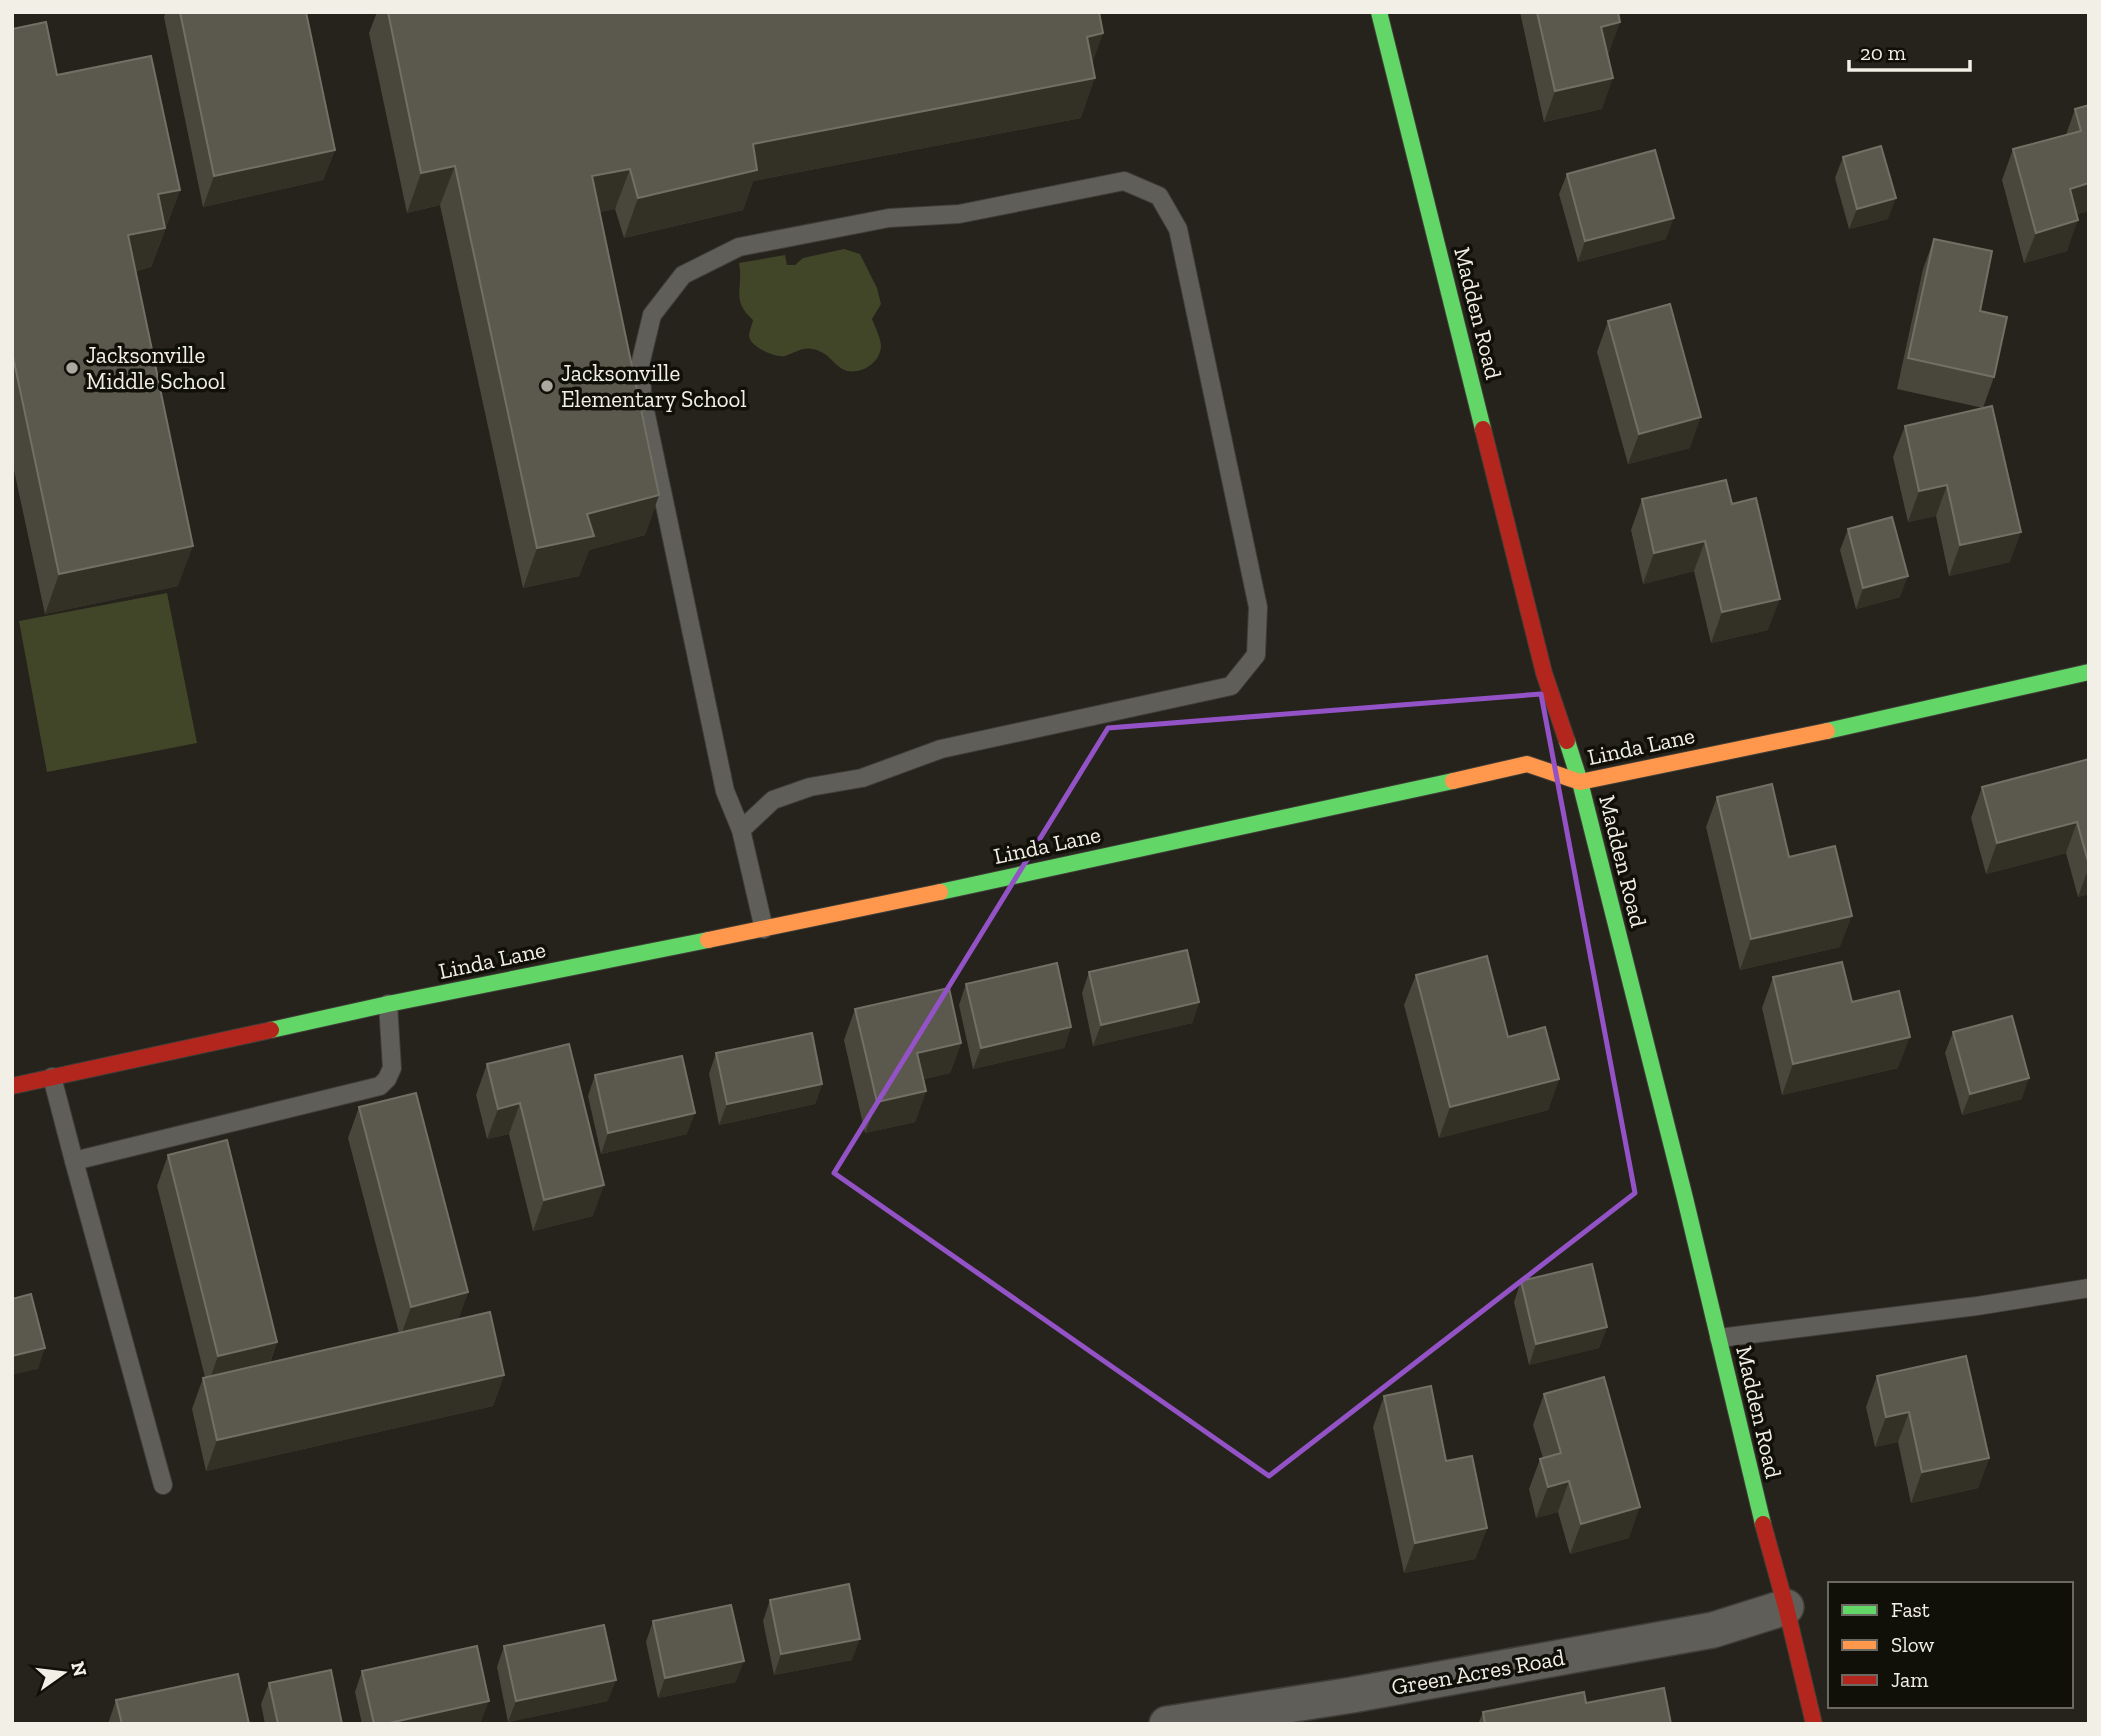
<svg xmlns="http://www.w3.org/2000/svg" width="2101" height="1736" font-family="'Zilla Slab',serif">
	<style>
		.green { fill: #414629 }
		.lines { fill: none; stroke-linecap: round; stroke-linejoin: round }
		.lane-casing { stroke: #3f3d37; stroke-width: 20 }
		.street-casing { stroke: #3f3d37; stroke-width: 38 }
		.fast-casing { stroke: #3f3d37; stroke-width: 18 }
		.slow-casing { stroke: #3f3d37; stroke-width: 18 }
		.jam-casing { stroke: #3f3d37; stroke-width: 18 }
		.lane { stroke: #605e59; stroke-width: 18 }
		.street { stroke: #605e59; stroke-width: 35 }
		.fast { stroke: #63d668; stroke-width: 16 }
		.slow { stroke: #ff974d; stroke-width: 16 }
		.jam { stroke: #b3261e; stroke-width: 16 }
		.wall { fill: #49473b }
		.shaded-wall { fill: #333126 }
		.building { fill: #5b594d; stroke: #727065; stroke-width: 2 }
		.marked { fill: none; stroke: #9353c7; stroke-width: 5; stroke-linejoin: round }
		.poi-dot { fill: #aaa89f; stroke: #100f08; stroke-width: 2.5 }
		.labels { text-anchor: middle; stroke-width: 7; stroke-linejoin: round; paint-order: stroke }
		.street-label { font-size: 23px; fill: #f1efe6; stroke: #100f08 }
		.poi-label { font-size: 23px; fill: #f1efe6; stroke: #100f08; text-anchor: start }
	</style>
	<rect width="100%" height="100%" fill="#25231b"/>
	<g class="green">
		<path d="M844 249 860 254 877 288 881 304 872 319C875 327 880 336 881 345 881 362 863 374 847 371 836 368 831 356 821 352 805 344 798 352 785 356 775 358 750 347 749 336 749 332 752 325 753 320 730 299 744 289 739 263L785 255 787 265H795L803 258Z"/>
		<polygon points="167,593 197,743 47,772 19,621"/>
	</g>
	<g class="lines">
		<defs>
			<g id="lane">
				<polyline points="741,830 773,800 810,787 862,778 941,749 1231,686 1256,655 1258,607 1178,229 1159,196 1124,181 959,214 889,218 739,247 683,275 652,315 641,361 642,396 725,791 741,830 764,929"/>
				<polyline points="52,1077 74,1161 380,1086 387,1079 392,1068 388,1004"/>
				<polyline points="74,1161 163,1485"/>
				<polyline points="1719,1338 1977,1306 2089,1288"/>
			</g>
			<polyline id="street" points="1167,1724 1352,1695 1713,1630 1786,1607"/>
			<g id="fast">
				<polyline points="1379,12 1483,429"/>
				<polyline points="1827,731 2089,672"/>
				<polyline points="1567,741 1580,782 1685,1198 1763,1524"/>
				<polyline points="940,892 1453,781"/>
				<polyline points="271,1030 388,1004 708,940"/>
			</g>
			<g id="slow">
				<polyline points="1453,781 1527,764 1580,782 1827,731"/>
				<polyline points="708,940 940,892"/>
			</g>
			<g id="jam">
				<polyline points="1483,429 1544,673 1567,741"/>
				<polyline points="12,1086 271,1030"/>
				<polyline points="1763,1524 1786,1607 1814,1724"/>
			</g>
		</defs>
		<use href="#lane" class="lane-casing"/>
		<use href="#street" class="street-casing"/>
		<use href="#fast" class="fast-casing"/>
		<use href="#slow" class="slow-casing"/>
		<use href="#jam" class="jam-casing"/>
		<use href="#lane" class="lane"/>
		<use href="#street" class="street"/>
		<use href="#fast" class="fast"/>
		<use href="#slow" class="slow"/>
		<use href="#jam" class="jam"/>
	</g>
	<g class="wall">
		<polygon points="166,12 306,12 335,150 323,180 203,207 164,17"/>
		<polygon points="377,12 1099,12 1103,33 1092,63 1081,118 753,181 743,210 624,238 615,209 600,212 659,495 645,535 589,550 579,576 523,588 440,205 407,213 369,33"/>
		<polygon points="1520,12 1618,12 1609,53 1607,54 1602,109 1544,122"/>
		<polygon points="12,29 57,75 180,190 151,267 135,271 178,586 45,614 12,461"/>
		<polygon points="2089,105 2089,211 2077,214 2067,251 2024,263 2002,180 2013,149 2066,135 2075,109"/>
		<polygon points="1843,157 1888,219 1849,229 1835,178"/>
		<polygon points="1567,174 1666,239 1578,262 1559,194"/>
		<polygon points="1934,239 1980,311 1994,377 1983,408 1897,389 1923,269"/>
		<polygon points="1608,321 1690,448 1628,464 1597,352"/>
		<polygon points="1905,426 2010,562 1949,576 1936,516 1908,522 1893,457"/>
		<polygon points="1642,499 1732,504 1768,630 1711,643 1694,571 1643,584 1631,530"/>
		<polygon points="1848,529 1900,597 1856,609 1840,550"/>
		<polygon points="2089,759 2089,894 2078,897 2066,853 1986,874 1971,818 1982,787"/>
		<polygon points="1717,797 1789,857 1840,947 1740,970 1706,827"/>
		<polygon points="1089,972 1199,1002 1192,1023 1093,1046 1082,993"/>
		<polygon points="1416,975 1508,1037 1559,1079 1548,1110 1439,1138 1404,1005"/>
		<polygon points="1773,977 1898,1068 1782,1095 1762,1008"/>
		<polygon points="966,984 1071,1027 1064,1048 973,1069 959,1005"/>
		<polygon points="855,1009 961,1043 950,1073 924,1079 926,1091 915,1122 865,1133 844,1040"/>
		<polygon points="1953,1032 2022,1099 1962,1115 1945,1053"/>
		<polygon points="569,1044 593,1216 533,1231 509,1134 487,1139 476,1095 487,1064"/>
		<polygon points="716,1053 822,1084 815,1104 719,1125 709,1074"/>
		<polygon points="595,1075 687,1134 601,1154 588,1096"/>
		<polygon points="359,1107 468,1292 458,1320 504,1375 493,1406 206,1471 192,1409 203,1378 205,1377 157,1186 168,1155 277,1342 270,1363 399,1333 348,1138"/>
		<polygon points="1521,1281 1607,1327 1599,1348 1529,1365 1514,1302"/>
		<polygon points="1877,1376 1989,1458 1978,1488 1911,1503 1898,1442 1875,1447 1866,1407"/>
		<polygon points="1544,1394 1629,1538 1570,1554 1558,1512 1536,1518 1529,1489 1540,1459 1543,1458 1533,1425"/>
		<polygon points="1384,1396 1446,1461 1487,1528 1475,1559 1404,1573 1373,1427"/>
		<polygon points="770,1600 852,1660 774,1675 763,1621"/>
		<polygon points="653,1621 736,1682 658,1698 646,1642"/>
		<polygon points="504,1646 608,1701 508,1722 497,1667"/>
		<polygon points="362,1671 481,1722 473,1724 362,1724 355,1692"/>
		<polygon points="269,1683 342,1724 265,1724 261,1704"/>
		<polygon points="116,1700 249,1724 108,1724"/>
		<polygon points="1586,1703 1671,1724 1478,1724 1483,1712"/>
	</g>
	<g class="shaded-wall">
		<polygon points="1620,22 1609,53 1590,58 1601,27"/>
		<polygon points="1103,33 1089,72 1087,37"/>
		<polygon points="1095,78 1081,118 753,181 743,210 624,238 638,198 753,144"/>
		<polygon points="1613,78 1602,109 1544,122 1555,91"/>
		<polygon points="335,150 323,180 203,207 214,176"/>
		<polygon points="455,166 440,205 407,213 421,173"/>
		<polygon points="630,169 615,209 578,216 592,176"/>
		<polygon points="2089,183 2089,211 2058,219 2070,189"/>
		<polygon points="180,190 151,267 113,275 128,235 158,194"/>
		<polygon points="1896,198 1888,219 1849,229 1857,209"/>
		<polygon points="1674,218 1666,239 1578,262 1585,241"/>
		<polygon points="2078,220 2067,251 2024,263 2036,233"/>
		<polygon points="1701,417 1690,448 1628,464 1639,434"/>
		<polygon points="1947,485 1936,516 1908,522 1919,491"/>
		<polygon points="659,495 645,535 589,550 579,576 523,588 537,548 587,514"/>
		<polygon points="2021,532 2010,562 1949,576 1960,545"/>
		<polygon points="1705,541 1694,571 1643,584 1654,553"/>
		<polygon points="193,546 178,586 45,614 59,574"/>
		<polygon points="1908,576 1900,597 1856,609 1863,588"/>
		<polygon points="1780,599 1768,630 1711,643 1722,612"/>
		<polygon points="2077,822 2066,853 1986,874 1997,843"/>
		<polygon points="2089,867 2089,894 2078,897"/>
		<polygon points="1852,916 1840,947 1740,970 1751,939"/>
		<polygon points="1199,1002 1192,1023 1093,1046 1101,1025"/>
		<polygon points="1071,1027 1064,1048 973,1069 981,1048"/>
		<polygon points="1910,1037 1898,1068 1782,1095 1793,1064"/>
		<polygon points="961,1043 950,1073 906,1083 917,1053"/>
		<polygon points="2029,1078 2022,1099 1962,1115 1970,1094"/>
		<polygon points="1559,1079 1548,1110 1439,1138 1450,1107"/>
		<polygon points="822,1084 815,1104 719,1125 727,1104"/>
		<polygon points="926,1091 915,1122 865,1133 877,1102"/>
		<polygon points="520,1103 509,1134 487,1139 498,1109"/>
		<polygon points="695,1113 687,1134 601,1154 608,1133"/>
		<polygon points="604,1185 593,1216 533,1231 544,1200"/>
		<polygon points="468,1292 457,1323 400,1338 411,1307"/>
		<polygon points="1607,1327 1599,1348 1529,1365 1536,1344"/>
		<polygon points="277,1342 266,1372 207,1387 218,1356"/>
		<polygon points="45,1348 38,1369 12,1375 12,1356"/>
		<polygon points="504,1375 493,1406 206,1471 217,1440"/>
		<polygon points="1909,1412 1898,1442 1875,1447 1886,1417"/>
		<polygon points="1989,1458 1978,1488 1911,1503 1922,1472"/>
		<polygon points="1569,1481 1558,1512 1536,1518 1548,1487"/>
		<polygon points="1640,1507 1629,1538 1570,1554 1581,1524"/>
		<polygon points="1487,1528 1475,1559 1404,1573 1415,1543"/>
		<polygon points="860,1639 852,1660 774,1675 781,1654"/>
		<polygon points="744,1661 736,1682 658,1698 665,1678"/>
		<polygon points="616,1680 608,1701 508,1722 516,1701"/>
		<polygon points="489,1701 481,1722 473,1724 385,1724"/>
	</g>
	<g class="building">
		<polygon points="180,12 306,12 335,150 214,176"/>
		<polygon points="388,12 1099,12 1103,33 1087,37 1095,78 753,144 757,170 638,198 630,169 592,176 659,495 587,514 594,536 537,548 455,166 421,173"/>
		<polygon points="1537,12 1618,12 1620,22 1601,27 1613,78 1555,91"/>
		<polygon points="46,22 57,75 151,56 180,190 158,194 165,228 128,235 193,546 59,574 12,352 12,29"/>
		<polygon points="2089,105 2089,183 2070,189 2078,220 2036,233 2013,149 2081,131 2075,109"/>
		<polygon points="1881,146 1896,198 1857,209 1843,157"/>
		<polygon points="1655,150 1674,218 1585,241 1567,174"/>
		<polygon points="1934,239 1992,251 1980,311 2007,317 1994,377 1908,358"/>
		<polygon points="1670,304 1701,417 1639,434 1608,321"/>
		<polygon points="1992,406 2021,532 1960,545 1947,485 1919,491 1905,426"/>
		<polygon points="1726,480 1732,504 1756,498 1780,599 1722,612 1705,541 1654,553 1642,499"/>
		<polygon points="1892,517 1908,576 1863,588 1848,529"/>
		<polygon points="2089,759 2089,865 2077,822 1997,843 1982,787"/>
		<polygon points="1772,784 1789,857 1835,846 1852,916 1751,939 1717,797"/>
		<polygon points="1187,950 1199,1002 1101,1025 1089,972"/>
		<polygon points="1487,956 1508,1037 1545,1027 1559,1079 1450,1107 1416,975"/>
		<polygon points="1842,962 1852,1002 1899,991 1910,1037 1793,1064 1773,977"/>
		<polygon points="1057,963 1071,1027 981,1048 966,984"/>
		<polygon points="949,988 961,1043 917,1053 926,1091 877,1102 855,1009"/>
		<polygon points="2012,1016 2029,1078 1970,1094 1953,1032"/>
		<polygon points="812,1033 822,1084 727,1104 716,1053"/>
		<polygon points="569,1044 604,1185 544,1200 520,1103 498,1109 487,1064"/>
		<polygon points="682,1056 695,1113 608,1133 595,1075"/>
		<polygon points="416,1093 468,1292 411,1307 359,1107"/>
		<polygon points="227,1140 277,1342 218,1356 168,1155"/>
		<polygon points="1592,1264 1607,1327 1536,1344 1521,1281"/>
		<polygon points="31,1294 45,1348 12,1356 12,1299"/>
		<polygon points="490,1312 504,1375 217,1440 203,1378"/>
		<polygon points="1966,1356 1989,1458 1922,1472 1909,1412 1886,1417 1877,1376"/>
		<polygon points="1604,1377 1640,1507 1581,1524 1569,1481 1548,1487 1540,1459 1561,1453 1544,1394"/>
		<polygon points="1431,1386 1446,1461 1472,1456 1487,1528 1415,1543 1384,1396"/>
		<polygon points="849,1584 860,1639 781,1654 770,1600"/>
		<polygon points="731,1605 744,1661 665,1678 653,1621"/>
		<polygon points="604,1625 616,1680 516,1701 504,1646"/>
		<polygon points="477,1646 489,1701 385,1724 374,1724 362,1671"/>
		<polygon points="331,1670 342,1724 278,1724 269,1683"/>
		<polygon points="238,1674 249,1724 122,1724 116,1700"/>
		<polygon points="1664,1688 1671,1724 1485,1724 1483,1712 1584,1692 1586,1703"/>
	</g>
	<path class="marked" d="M1541 694 1635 1193 1269 1476 834 1173 1108 728Z"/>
	<g class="poi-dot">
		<circle cx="72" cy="368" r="7"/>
		<circle cx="547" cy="386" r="7"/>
	</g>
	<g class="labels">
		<g class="street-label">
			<text transform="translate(1478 313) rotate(76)" y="8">Madden Road</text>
			<text transform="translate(1641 746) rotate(-12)" y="8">Linda Lane</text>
			<text transform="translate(1047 845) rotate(-12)" y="8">Linda Lane</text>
			<text transform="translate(1623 861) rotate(76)" y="8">Madden Road</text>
			<text transform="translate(492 960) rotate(-12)" y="8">Linda Lane</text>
			<text transform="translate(1759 1412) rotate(77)" y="8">Madden Road</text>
			<text transform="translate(1478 1672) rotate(-10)" y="8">Green Acres Road</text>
		</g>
		<g class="poi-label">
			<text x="86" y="363">Jacksonville<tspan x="86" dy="26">Middle School</tspan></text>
			<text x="561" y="381">Jacksonville<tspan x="561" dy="26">Elementary School</tspan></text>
		</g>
	</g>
	<rect width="2101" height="1736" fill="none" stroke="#f1efe6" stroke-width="28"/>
	<rect x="1828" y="1582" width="245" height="126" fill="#100f08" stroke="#6a6961" stroke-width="2"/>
	<rect x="1842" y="1605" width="35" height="10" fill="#63d668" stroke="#6a6961" stroke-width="2"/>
	<text x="1891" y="1617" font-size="21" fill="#f1efe6">Fast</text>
	<rect x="1842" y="1640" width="35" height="10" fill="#ff974d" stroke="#6a6961" stroke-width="2"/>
	<text x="1891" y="1652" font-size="21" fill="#f1efe6">Slow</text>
	<rect x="1842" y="1675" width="35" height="10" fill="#b3261e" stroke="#6a6961" stroke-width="2"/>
	<text x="1891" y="1687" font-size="21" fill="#f1efe6">Jam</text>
	<g transform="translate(63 1673) rotate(76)" stroke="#100f08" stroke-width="5" paint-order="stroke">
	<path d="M0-5L12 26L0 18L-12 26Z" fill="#f1efe6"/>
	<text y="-10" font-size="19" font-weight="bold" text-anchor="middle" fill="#f1efe6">N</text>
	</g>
	<path d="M1849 60v10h121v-10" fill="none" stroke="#f1efe6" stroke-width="3.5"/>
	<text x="1860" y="60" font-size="21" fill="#f1efe6" stroke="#100f08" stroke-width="5" paint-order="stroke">20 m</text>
</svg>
